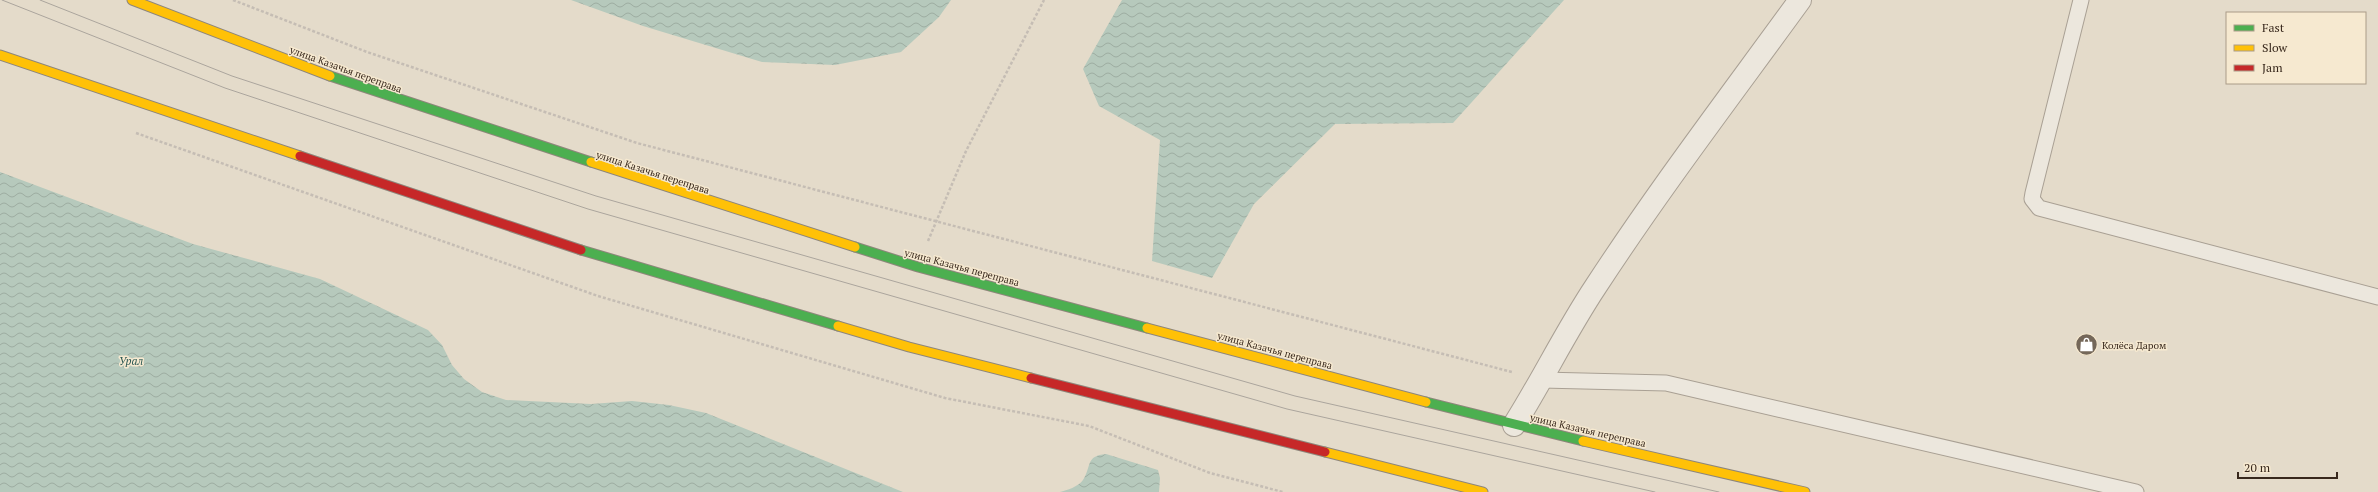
<svg xmlns="http://www.w3.org/2000/svg" width="2378" height="492" font-family="'PT Serif',serif">
	<style>
		.water { fill: url(#water-waves) }
		.lines { fill: none; stroke-linecap: round; stroke-linejoin: round }
		.lane-casing { stroke: #a9a094; stroke-width: 17 }
		.street-casing { stroke: #a9a094; stroke-width: 24 }
		.fast-casing { stroke: #8e867b; stroke-width: 11 }
		.slow-casing { stroke: #8e867b; stroke-width: 11 }
		.jam-casing { stroke: #8e867b; stroke-width: 11 }
		.path { stroke: #c5bdb4; stroke-width: 2.5; stroke-dasharray: 3 2; stroke-linecap: butt }
		.lane { stroke: #ece7dd; stroke-width: 15 }
		.street { stroke: #ece7dd; stroke-width: 22 }
		.fast { stroke: #4caf50; stroke-width: 9 }
		.slow { stroke: #ffc107; stroke-width: 9 }
		.jam { stroke: #c62828; stroke-width: 9 }
		.tram { stroke: #aba59d; stroke-width: 1 }
		.labels { text-anchor: middle; stroke-width: 3; stroke-linejoin: round; paint-order: stroke }
		.street-label { font-size: 10px; fill: #38281c; stroke: #f6e9d0 }
		.poi-label { font-size: 10px; fill: #38281c; stroke: #f6e9d0; text-anchor: start }
		.water-label { font-size: 11px; font-style: italic; fill: #2b5853; stroke: #f6e9d0 }
	</style>
	<defs>
		<pattern id="water-waves" width="16" height="10" patternUnits="userSpaceOnUse"><rect width="16" height="10" fill="#b6c9bc"/><path d="M0 5q4-4 8 0t8 0" fill="none" stroke="#9dada1"/></pattern>
	</defs>
	<rect width="100%" height="100%" fill="#e4dbca"/>
	<g class="water">
		<polygon points="571,0 951,0 939,17 901,52 835,65 762,62 643,26"/>
		<polygon points="1122,0 1564,0 1453,123 1335,124 1254,204 1212,278 1152,261 1160,140 1099,106 1083,69"/>
		<polygon points="0,172 193,244 320,279 428,330 442,345 452,365 464,379 482,392 506,400 591,404 632,401 669,405 706,413 903,492 0,492"/>
		<path d="M1106 454 1158 470 1160 478 1159 492H1060C1067 490 1078 487 1083 480 1092 466 1085 456 1106 454Z"/>
	</g>
	<g class="lines">
		<defs>
			<g id="lane">
				<polyline points="2081,0 2033,193 2032,199 2039,208 2378,297"/>
				<polyline points="1542,380 1666,383 2136,492"/>
			</g>
			<path id="street" d="M1514 425C1543 379 1566 331 1596 286 1660 188 1731 95 1800 0"/>
			<g id="fast">
				<polyline points="330,76 591,162"/>
				<polyline points="855,247 918,267 1147,328"/>
				<polyline points="581,250 838,326"/>
				<polyline points="1426,402 1583,441"/>
			</g>
			<g id="slow">
				<polyline points="132,0 330,76"/>
				<polyline points="0,55 300,156"/>
				<polyline points="591,162 855,247"/>
				<polyline points="838,326 909,347 1031,378"/>
				<polyline points="1147,328 1426,402"/>
				<polyline points="1583,441 1805,492"/>
				<polyline points="1325,452 1483,492"/>
			</g>
			<g id="jam">
				<polyline points="300,156 581,250"/>
				<polyline points="1031,378 1325,452"/>
			</g>
		</defs>
		<use href="#lane" class="lane-casing"/>
		<use href="#street" class="street-casing"/>
		<use href="#fast" class="fast-casing"/>
		<use href="#slow" class="slow-casing"/>
		<use href="#jam" class="jam-casing"/>
		<g class="path">
			<polyline points="233,0 367,52 637,143 1512,372"/>
			<polyline points="136,133 598,296 945,398 1089,426 1210,473 1283,492"/>
			<polyline points="928,241 966,151 1044,0"/>
		</g>
		<use href="#lane" class="lane"/>
		<use href="#street" class="street"/>
		<use href="#fast" class="fast"/>
		<use href="#slow" class="slow"/>
		<use href="#jam" class="jam"/>
		<g class="tram">
			<polyline points="2,0 225,88 588,209 1287,409 1655,492"/>
			<polyline points="40,0 232,76 596,196 1295,396 1719,492"/>
		</g>
	</g>
	<defs>
		<symbol id="shop-disc" viewBox="-11 -11 22 22"><circle r="9.5" fill="#746759" stroke="#f6e9d0"/><path d="M-5-2.5h2.3a2.7 3.5 0 0 1 5.4 0H5L5.5 6h-11ZM-1.5-2.5h3a1.5 2.3 0 0 0-3 0Z" fill="#fff"/></symbol>
	</defs>
	<g fill-rule="evenodd">
		<use href="#shop-disc" x="2074" y="332" width="25" height="25"/>
	</g>
	<g class="labels">
		<g class="street-label">
			<text transform="translate(346 69) rotate(20)" y="4">улица Казачья переправа</text>
			<text transform="translate(653 172) rotate(18)" y="4">улица Казачья переправа</text>
			<text transform="translate(962 267) rotate(15)" y="4">улица Казачья переправа</text>
			<text transform="translate(1275 350) rotate(15)" y="4">улица Казачья переправа</text>
			<text transform="translate(1588 430) rotate(13)" y="4">улица Казачья переправа</text>
		</g>
		<g class="poi-label">
			<text x="2102" y="349">Колёса Даром</text>
		</g>
		<g class="water-label">
			<text x="131" y="365">Урал</text>
		</g>
	</g>
	<rect x="2226" y="12" width="140" height="72" fill="#f6e9d0" stroke="#aa9c88"/>
	<rect x="2234" y="25" width="20" height="6" fill="#4caf50" stroke="#aa9c88"/>
	<text x="2262" y="32" font-size="12" fill="#38281c">Fast</text>
	<rect x="2234" y="45" width="20" height="6" fill="#ffc107" stroke="#aa9c88"/>
	<text x="2262" y="52" font-size="12" fill="#38281c">Slow</text>
	<rect x="2234" y="65" width="20" height="6" fill="#c62828" stroke="#aa9c88"/>
	<text x="2262" y="72" font-size="12" fill="#38281c">Jam</text>
	<path d="M2238 472v6h99v-6" fill="none" stroke="#38281c" stroke-width="2"/>
	<text x="2244" y="472" font-size="12" fill="#38281c" stroke="#f6e9d0" stroke-width="3" paint-order="stroke">20 m</text>
</svg>
